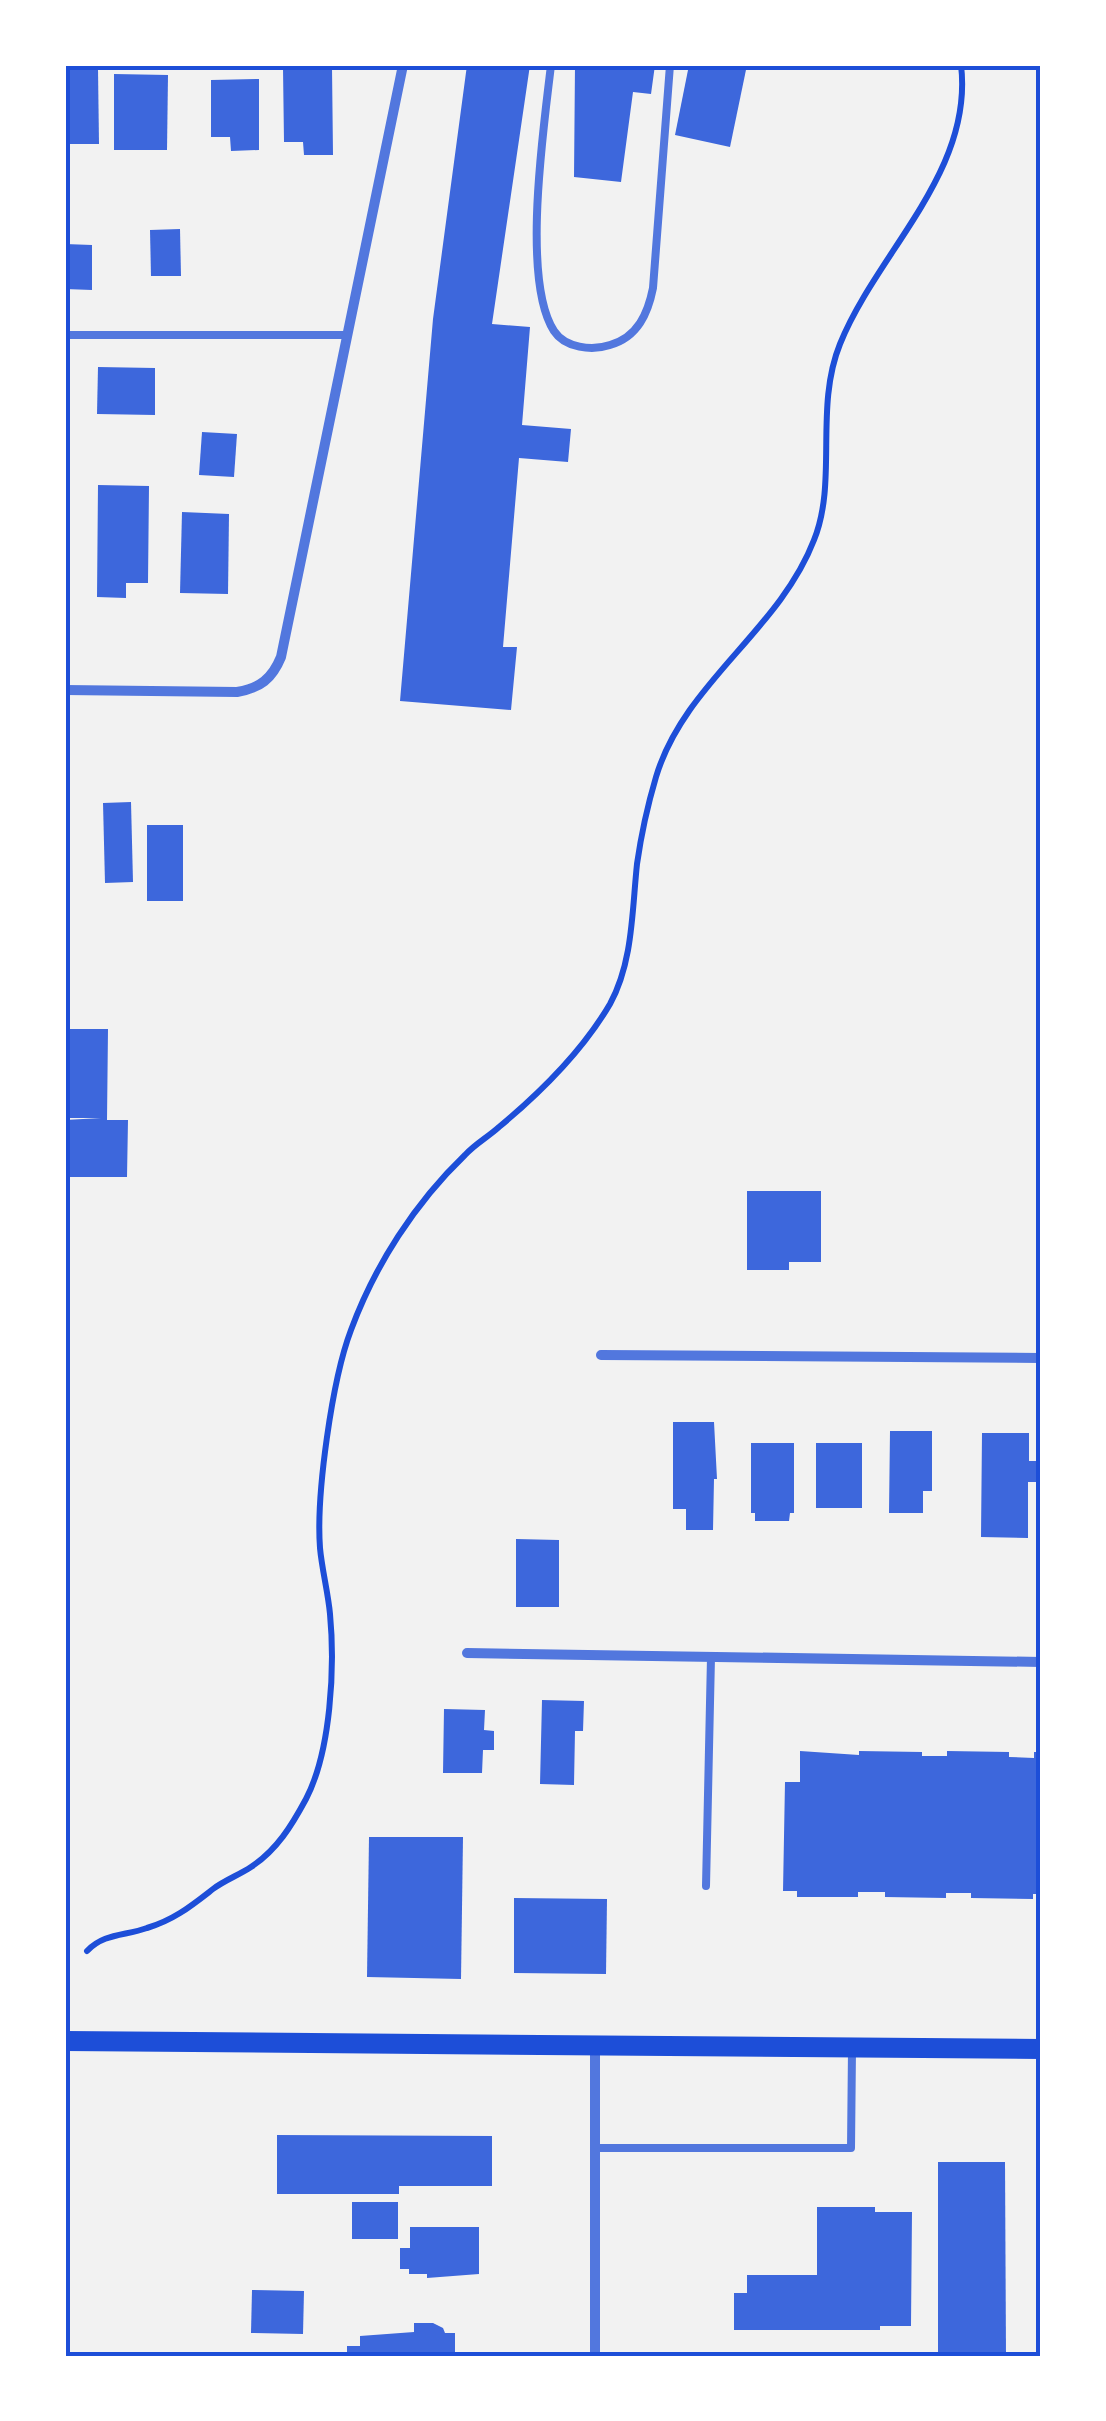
<svg xmlns="http://www.w3.org/2000/svg" width="1106" height="2421" font-family="'Playfair Display',serif">
	<style>
		.building { fill: #3d67dc }
		.lines { fill: none; stroke-linecap: round; stroke-linejoin: round }
		.path { stroke: #1d4ed8; stroke-width: 6 }
		.service { stroke: #5277de; stroke-width: 8 }
		.minor { stroke: #5277de; stroke-width: 10 }
		.secondary { stroke: #1d4ed8; stroke-width: 20 }
		.neatline { fill: none; stroke: #1d4ed8; stroke-width: 4 }
	</style>
	<rect width="100%" height="100%" fill="#f2f2f2"/>
	<g class="building">
		<polygon points="467,65 530,65 492,324 530,327 522,425 571,429 568,462 519,458 503,647 517,647 511,710 400,701 433,319"/>
		<polygon points="575,65 655,65 651,94 633,92 621,182 574,177"/>
		<polygon points="689,65 747,65 730,147 675,135"/>
		<polygon points="332,67 333,155 304,155 303,142 284,142 283,68"/>
		<polygon points="98,69 99,144 65,144 65,70"/>
		<polygon points="114,74 168,75 167,150 114,150"/>
		<polygon points="259,79 259,150 231,151 230,137 211,137 211,80"/>
		<polygon points="180,229 181,276 151,276 150,230"/>
		<polygon points="65,244 92,245 92,290 65,289"/>
		<polygon points="98,367 155,368 155,415 97,414"/>
		<polygon points="202,432 237,434 234,477 199,475"/>
		<polygon points="98,485 149,486 148,583 126,583 126,598 97,597"/>
		<polygon points="182,512 229,514 228,594 180,593"/>
		<polygon points="131,802 133,882 105,883 103,803"/>
		<rect x="147" y="825" width="36" height="76"/>
		<polygon points="65,1029 108,1029 107,1120 128,1120 127,1177 65,1177 65,1120 101,1118 65,1118"/>
		<polygon points="747,1191 821,1191 821,1262 789,1262 789,1270 747,1270"/>
		<polygon points="673,1422 714,1422 717,1479 714,1479 713,1530 686,1530 686,1509 673,1509"/>
		<polygon points="890,1431 932,1431 932,1491 923,1491 923,1513 889,1513"/>
		<polygon points="982,1433 1029,1433 1029,1461 1038,1461 1038,1482 1028,1482 1028,1538 981,1537"/>
		<polygon points="751,1443 794,1443 794,1513 790,1513 789,1521 755,1521 755,1513 751,1513"/>
		<rect x="816" y="1443" width="46" height="65"/>
		<polygon points="516,1539 559,1540 559,1607 516,1607"/>
		<polygon points="542,1700 584,1701 583,1731 575,1731 574,1785 540,1784"/>
		<polygon points="444,1709 485,1710 484,1730 494,1731 494,1750 483,1750 482,1773 443,1773"/>
		<polygon points="800,1751 859,1755 859,1751 922,1752 922,1756 947,1756 947,1751 1009,1752 1009,1757 1034,1758 1034,1752 1041,1752 1041,1894 1033,1894 1033,1899 971,1898 971,1893 946,1893 946,1898 885,1897 885,1892 858,1892 858,1897 797,1897 797,1891 783,1891 785,1782 800,1782"/>
		<polygon points="369,1837 463,1837 461,1979 367,1977"/>
		<polygon points="514,1898 607,1899 606,1974 514,1973"/>
		<polygon points="277,2135 492,2136 492,2186 399,2186 399,2194 277,2194"/>
		<polygon points="938,2162 1005,2162 1006,2356 938,2356"/>
		<rect x="352" y="2202" width="46" height="37"/>
		<polygon points="817,2207 875,2207 875,2212 912,2212 911,2326 880,2326 880,2330 734,2330 734,2293 747,2293 747,2275 817,2275"/>
		<polygon points="410,2227 479,2227 479,2274 427,2278 427,2274 409,2274 409,2269 400,2269 400,2248 410,2248"/>
		<polygon points="252,2290 304,2291 303,2334 251,2333"/>
		<polygon points="414,2323 433,2323 443,2328 445,2333 455,2333 455,2356 347,2356 347,2346 360,2346 360,2336 414,2332"/>
	</g>
	<g class="lines">
		<path class="path" d="M87 1951C104 1933 125 1936 147 1928 174 1920 191 1906 213 1889 225 1880 239 1875 251 1867 277 1850 292 1825 306 1799 331 1751 335 1667 330 1614 328 1592 322 1570 320 1548 316 1495 332 1380 351 1330 375 1265 415 1203 465 1155 475 1144 488 1137 499 1127 540 1093 583 1050 610 1004 633 962 632 911 637 864 641 836 648 804 656 777 684 683 779 631 814 540 838 481 814 408 840 344 877 252 974 172 961 65"/>
		<g class="service">
			<path d="M551 65C544 126 521 280 554 331 565 348 592 351 610 345 638 337 648 313 653 288L670 65"/>
			<polyline points="65,335 347,335"/>
			<polyline points="706,1886 711,1657"/>
			<polyline points="595,2148 851,2148 852,2049"/>
		</g>
		<g class="minor">
			<path d="M65 690 237 692C260 688 272 679 281 657L403 65"/>
			<polyline points="601,1355 1041,1358"/>
			<polyline points="467,1653 1041,1662"/>
			<polyline points="595,2046 595,2356"/>
		</g>
		<polyline class="secondary" points="65,2041 1041,2049"/>
	</g>
	<rect width="1106" height="2421" fill="none" stroke="#ffffff" stroke-width="135"/>
	<rect x="68" y="68" width="970" height="2286" class="neatline"/>
</svg>
